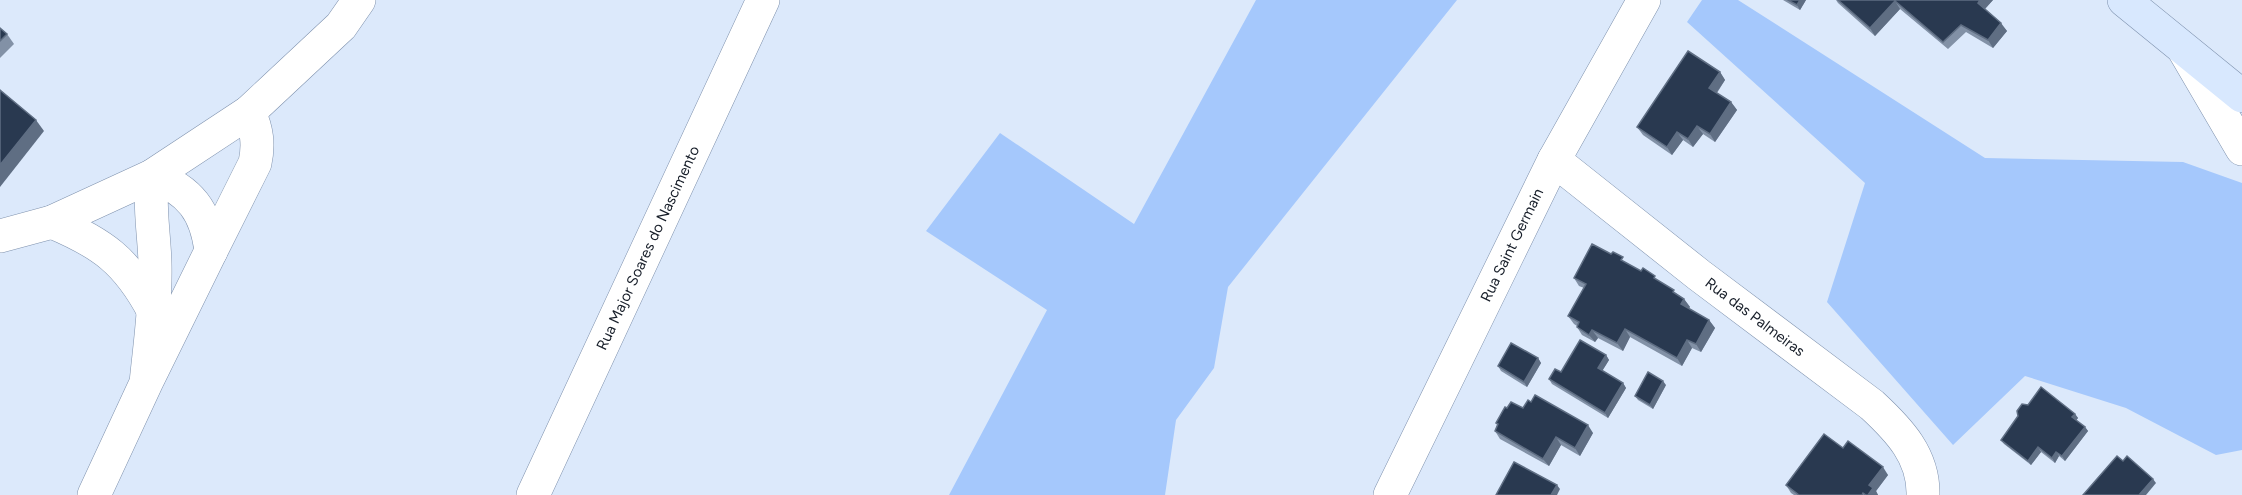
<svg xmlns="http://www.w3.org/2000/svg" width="2242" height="495" font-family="Figtree,sans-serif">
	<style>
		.green { fill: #a5c8fc }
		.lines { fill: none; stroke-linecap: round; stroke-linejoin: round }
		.minor-casing { stroke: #7e91ad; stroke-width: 34 }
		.secondary-casing { stroke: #7e91ad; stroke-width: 34 }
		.minor { stroke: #fff; stroke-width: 33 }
		.secondary { stroke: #d8e8fe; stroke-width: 33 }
		.wall { fill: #8291a6 }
		.shaded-wall { fill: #5f6e83 }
		.building { fill: #293950; stroke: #5f6e83; stroke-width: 1.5 }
		.labels { text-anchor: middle; stroke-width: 6; stroke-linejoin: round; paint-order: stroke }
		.street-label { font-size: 15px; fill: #171e29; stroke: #fff }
	</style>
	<rect width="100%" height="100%" fill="#dce9fb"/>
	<g class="green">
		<polygon points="1256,0 1457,0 1228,287 1214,368 1176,420 1165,495 949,495 1047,310 926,231 1000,133 1134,224"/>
		<polygon points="1702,0 1738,0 1985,158 2183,162 2242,183 2242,450 2216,455 2126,408 2025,376 1953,445 1827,302 1865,183 1687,22"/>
	</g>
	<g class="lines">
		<defs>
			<g id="minor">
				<polyline points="2184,50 2242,149"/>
				<path d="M1554 160 1699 275 1872 405C1899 430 1924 456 1923 495"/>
				<path d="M52 222C102 243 127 261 153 310"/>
				<polyline points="0,236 52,222 152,176 249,112 341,26 359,0"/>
				<path d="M211 251 255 163C259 144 257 130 249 112"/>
				<path d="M94 495 146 383 211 251C206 211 190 190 152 176 149 209 154 232 155 263 156 303 150 343 146 383"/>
				<polyline points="533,495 763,0"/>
				<polyline points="1390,495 1554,160 1644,0"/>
			</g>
			<polyline id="secondary" points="2124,0 2242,96"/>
		</defs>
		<use href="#minor" class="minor-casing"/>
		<use href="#secondary" class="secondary-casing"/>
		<use href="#minor" class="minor"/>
		<use href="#secondary" class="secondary"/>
	</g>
	<g class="wall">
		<polygon points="1783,0 1806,0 1800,10"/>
		<polygon points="1836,0 1993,0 1985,9 2007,31 1993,48 1966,32 1948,49 1900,9 1875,36 1838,3"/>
		<polygon points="0,28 7,34 14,44 0,58"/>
		<polygon points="1720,72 1725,80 1717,93 1731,102 1737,110 1715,142 1703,134 1693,147 1683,140 1672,155 1643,135 1637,127"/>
		<polygon points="1628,264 1659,281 1684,299 1690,307 1688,309 1709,320 1715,328 1701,352 1692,348 1682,366 1630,337 1623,351 1598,338 1595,342 1582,335 1577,327 1577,326 1574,324 1568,316 1584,288 1579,286 1574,278"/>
		<polygon points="1606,355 1609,360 1602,371 1623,383 1626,388 1608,418 1552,384 1549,379 1561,372"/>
		<polygon points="1538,358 1541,363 1527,387 1501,371 1498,366"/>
		<polygon points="1666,385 1653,409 1638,400 1635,396"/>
		<polygon points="1507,408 1523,408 1593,433 1580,456 1561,445 1549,466 1500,439 1495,431 1497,425 1496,423"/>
		<polygon points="2075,414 2078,418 2076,420 2085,427 2088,431 2065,461 2059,456 2055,463 2041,452 2031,465 2004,444 2001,440"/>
		<polygon points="1843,448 1888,475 1876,491 1878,495 1794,495 1791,493 1786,485"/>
	</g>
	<g class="shaded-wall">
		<polygon points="1800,0 1806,0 1800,10 1797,5"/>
		<polygon points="1980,0 1993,0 1983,11 1978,3"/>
		<polygon points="1895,1 1900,9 1875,36 1870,28"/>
		<polygon points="2001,23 2007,31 1993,48 1988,40"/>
		<polygon points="1720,72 1725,80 1715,95 1709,88"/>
		<polygon points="1731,102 1737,110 1715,142 1710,134"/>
		<polygon points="36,120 44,131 0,187 0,165"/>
		<polygon points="1697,126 1703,134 1693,147 1688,139"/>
		<polygon points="1677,132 1683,140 1672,155 1667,147"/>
		<polygon points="1684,299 1690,307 1686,312 1681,304"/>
		<polygon points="1709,320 1715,328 1701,352 1696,344"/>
		<polygon points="1625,329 1630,337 1623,351 1617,343"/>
		<polygon points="1592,330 1598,338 1595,342 1589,335"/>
		<polygon points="1687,340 1692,348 1682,366 1677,358"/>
		<polygon points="1606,355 1609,360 1601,373 1598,368"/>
		<polygon points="1538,358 1541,363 1527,387 1524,382"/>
		<polygon points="1663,381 1666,385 1653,409 1650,405"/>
		<polygon points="1623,383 1626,388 1608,418 1605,413"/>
		<polygon points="2075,414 2078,418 2075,422 2072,417"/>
		<polygon points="1588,425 1593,433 1580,456 1575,448"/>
		<polygon points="2085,427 2088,431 2065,461 2062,456"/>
		<polygon points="1556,437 1561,445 1549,466 1543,459"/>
		<polygon points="2038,447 2041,452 2031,465 2028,461"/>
		<polygon points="2056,452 2059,456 2055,463 2052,458"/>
		<polygon points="1883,467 1888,475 1876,491 1878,495 1868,495 1869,485"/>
		<polygon points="2153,479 2156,483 2146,495 2139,495"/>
		<polygon points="1557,485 1560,489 1557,495 1551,495"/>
	</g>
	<g class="building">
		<polygon points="1788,0 1800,0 1797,5"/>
		<polygon points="1838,0 1980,0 1978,3 2001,23 1988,40 1961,25 1943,42 1895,1 1870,28"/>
		<polygon points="0,28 7,34 0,41"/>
		<polygon points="1688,51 1720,72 1709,88 1731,102 1710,134 1697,126 1688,139 1677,132 1667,147 1637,127"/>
		<polygon points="0,90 36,120 0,165"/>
		<polygon points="1592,244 1611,254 1613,252 1623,257 1621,260 1641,271 1643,268 1655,276 1654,278 1674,290 1673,292 1684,299 1681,304 1709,320 1696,344 1687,340 1677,358 1625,329 1617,343 1592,330 1589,335 1577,327 1579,322 1568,316 1586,284 1574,278"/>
		<polygon points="1580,340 1606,355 1598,368 1623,383 1605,413 1549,379 1555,369 1561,372"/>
		<polygon points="1511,343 1538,358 1524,382 1498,366"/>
		<polygon points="1648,372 1663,381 1650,405 1635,396"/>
		<polygon points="2041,387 2075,414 2072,417 2085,427 2062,456 2056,452 2052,458 2038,447 2028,461 2001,440 2018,416 2017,411 2022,404 2028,405"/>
		<polygon points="1535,395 1588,425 1575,448 1556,437 1543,459 1495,431 1498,424 1496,423 1505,407 1507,408 1511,402 1523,408 1528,400 1531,402"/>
		<polygon points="1824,434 1843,448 1848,441 1883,467 1869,485 1873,488 1868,495 1866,495 1863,493 1862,495 1799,495 1786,485"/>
		<polygon points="2117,456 2123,461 2127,456 2153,479 2139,495 2083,495"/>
		<polygon points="1514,462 1557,485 1551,495 1496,495"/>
	</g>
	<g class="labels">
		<g class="street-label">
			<text transform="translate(1512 245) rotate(-64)" y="5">Rua Saint Germain</text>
			<text transform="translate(648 248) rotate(-65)" y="5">Rua Major Soares do Nascimento</text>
			<text transform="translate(1755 317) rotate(37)" y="5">Rua das Palmeiras</text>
		</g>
	</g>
</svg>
